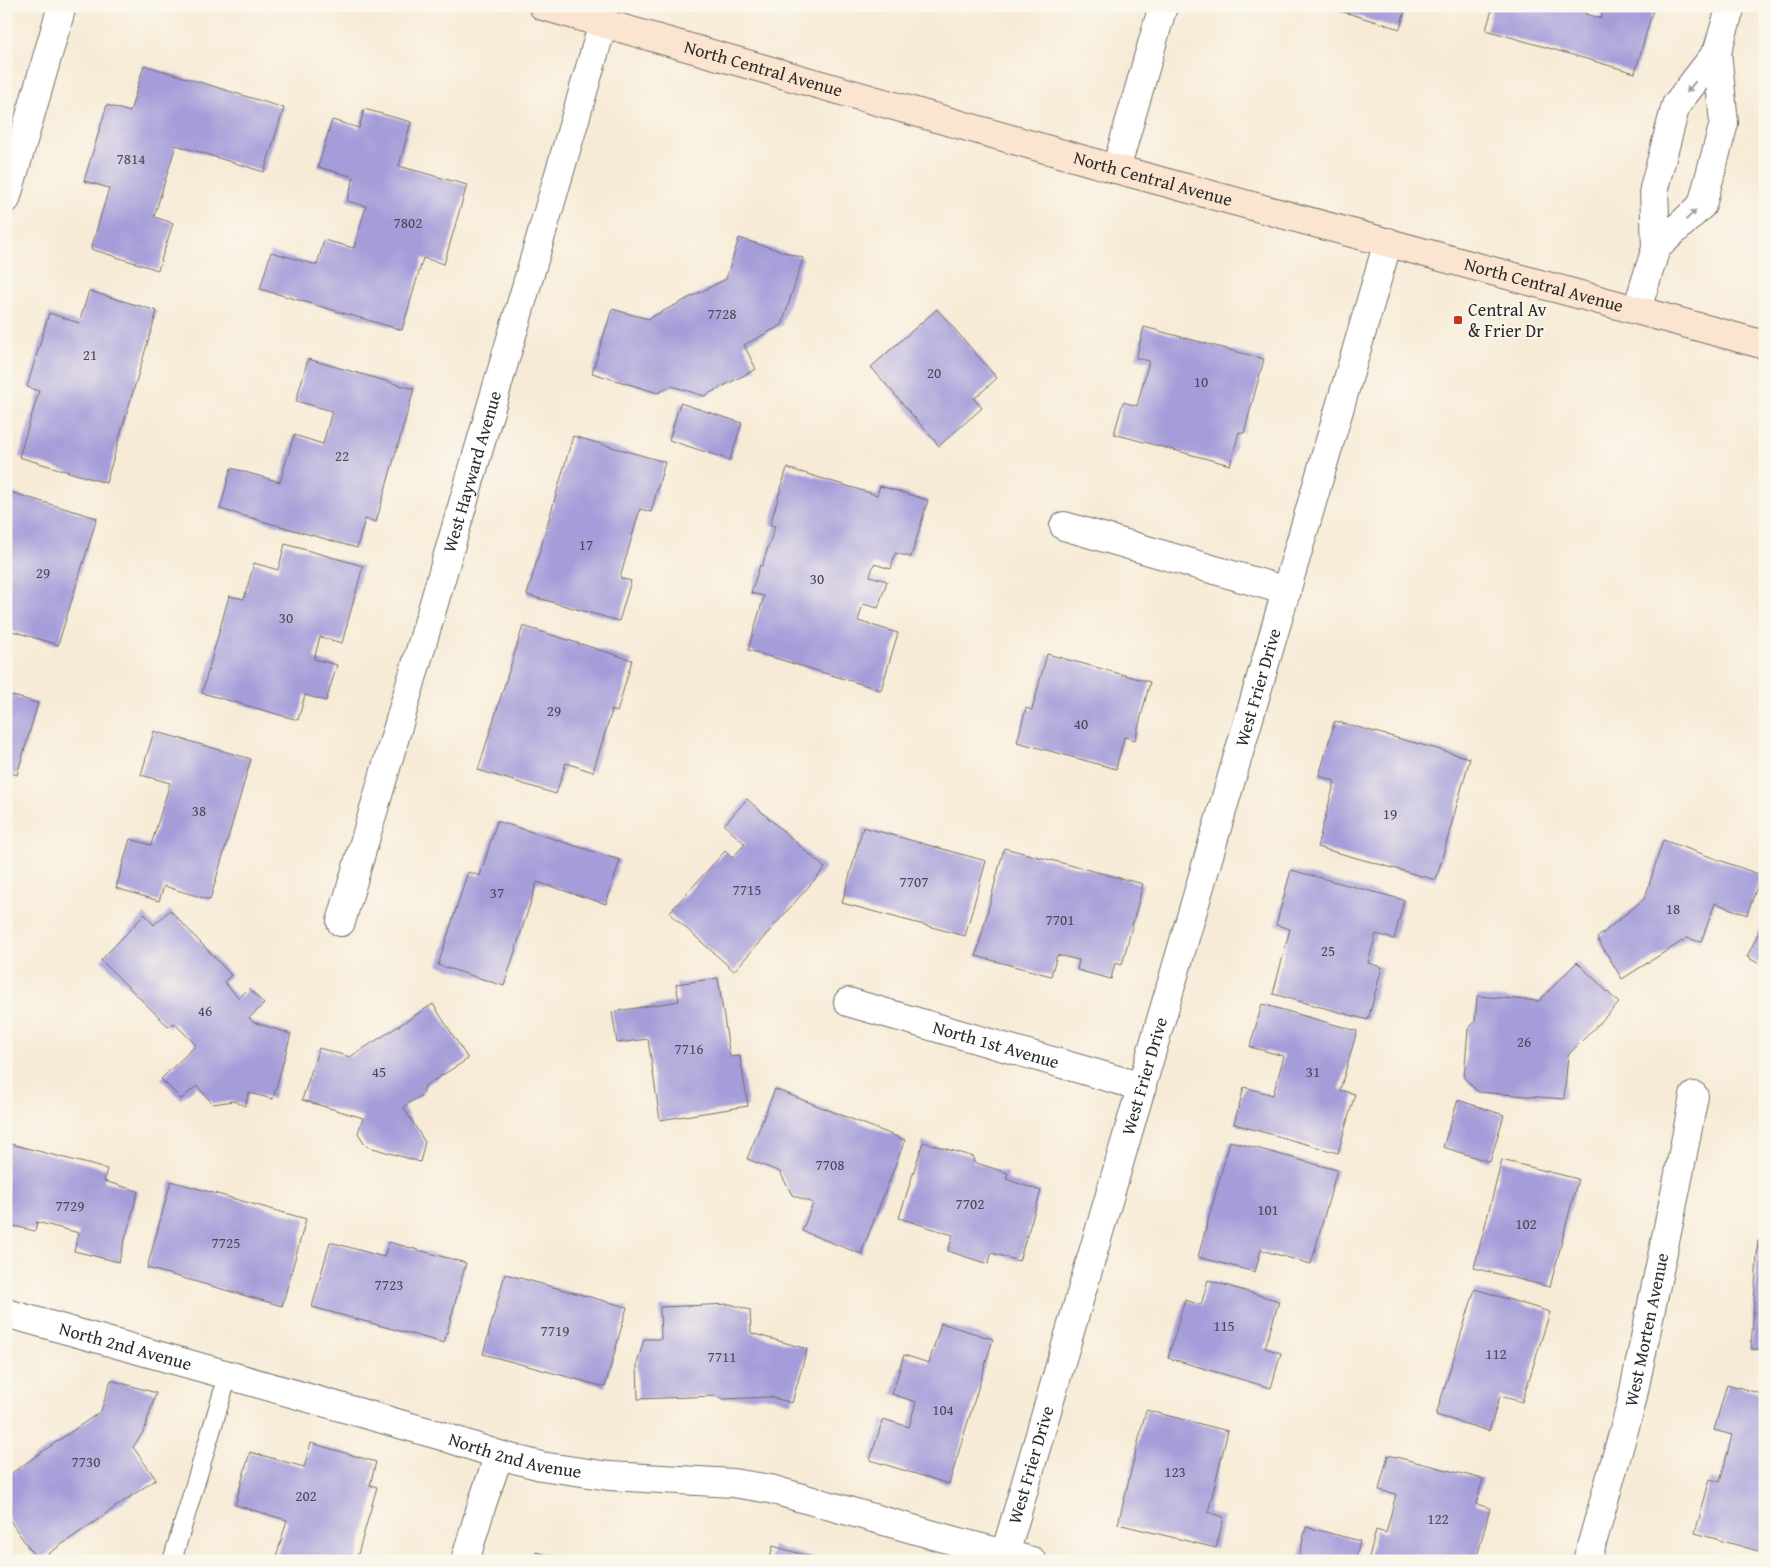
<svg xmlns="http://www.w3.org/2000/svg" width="1771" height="1567" font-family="'Gentium Book Plus',serif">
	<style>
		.building { fill: #a59dd9 }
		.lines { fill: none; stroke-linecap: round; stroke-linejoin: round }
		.service-casing { stroke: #726e67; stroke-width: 20 }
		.minor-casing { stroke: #726e67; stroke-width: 30 }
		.secondary-casing { stroke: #726e67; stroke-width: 30 }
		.service { stroke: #fff; stroke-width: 18 }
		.minor { stroke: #fff; stroke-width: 28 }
		.secondary { stroke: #fce5d0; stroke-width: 28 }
		.oneway { fill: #a0a0a0 }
		.poi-dot { fill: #c8321e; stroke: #fbf7ec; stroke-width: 2 }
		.labels { text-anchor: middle; stroke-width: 4; stroke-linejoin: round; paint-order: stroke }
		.number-label { font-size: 15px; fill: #4a4856 }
		.street-label { font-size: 18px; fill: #2b2b2b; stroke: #fbf7ec }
		.poi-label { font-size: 18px; fill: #2b2b2b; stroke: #fbf7ec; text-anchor: start }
	</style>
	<rect width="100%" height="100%" fill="#fbf7ec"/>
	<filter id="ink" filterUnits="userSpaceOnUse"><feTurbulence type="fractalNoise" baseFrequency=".02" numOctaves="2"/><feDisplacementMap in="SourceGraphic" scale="10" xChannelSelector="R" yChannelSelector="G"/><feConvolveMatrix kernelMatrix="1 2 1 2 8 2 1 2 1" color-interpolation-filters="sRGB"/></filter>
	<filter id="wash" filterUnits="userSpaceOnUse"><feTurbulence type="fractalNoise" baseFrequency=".0096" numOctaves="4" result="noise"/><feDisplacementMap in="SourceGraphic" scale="20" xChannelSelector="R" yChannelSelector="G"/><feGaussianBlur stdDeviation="1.12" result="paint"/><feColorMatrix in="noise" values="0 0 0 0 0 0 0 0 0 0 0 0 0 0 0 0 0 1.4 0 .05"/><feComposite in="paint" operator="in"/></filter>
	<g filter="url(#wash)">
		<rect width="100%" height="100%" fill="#f7ebd7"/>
		<g id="blocks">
			<g class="building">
				<polygon points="1324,6 1406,6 1400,29"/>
				<polygon points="1493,6 1587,6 1585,14 1601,18 1604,7 1627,13 1629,6 1654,6 1635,73 1486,30"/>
				<polygon points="144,65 284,108 264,172 176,145 154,217 173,223 158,270 91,249 109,188 84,181 107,105 130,112"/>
				<polygon points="364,109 411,122 399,166 467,185 444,264 423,258 402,330 260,289 271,252 317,265 324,240 354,248 366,206 347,201 354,177 318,167 332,120 359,128"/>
				<polygon points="739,238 803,258 782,325 744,345 756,369 704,396 672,386 658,393 592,373 612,309 648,319 726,279"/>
				<polygon points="89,291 157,311 106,483 19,457 39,391 27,387 49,313 79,323"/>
				<polygon points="937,309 997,378 974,399 982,408 939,446 871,367"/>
				<polygon points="1144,327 1264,359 1244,433 1239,432 1230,465 1114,434 1123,402 1137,406 1149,361 1136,358"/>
				<polygon points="308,359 414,389 376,522 365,519 357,548 220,509 231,468 280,482 294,435 323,444 332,411 296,401"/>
				<polygon points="680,403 742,423 730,460 669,440"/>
				<polygon points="573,436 665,462 651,512 640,509 620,578 631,581 619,621 527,595"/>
				<polygon points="787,468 877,495 880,486 928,500 911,557 895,553 891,569 874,564 870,576 887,581 878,608 863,604 858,621 898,633 881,690 748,650 764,596 751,593 760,565 762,566 775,526 770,525"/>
				<polygon points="6,491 97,518 58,645 6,629"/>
				<polygon points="285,544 363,566 342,643 320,637 314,659 337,665 326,701 305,695 298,720 202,693 229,596 244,599 254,563 278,570"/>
				<polygon points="523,626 632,660 617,712 612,710 593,772 566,763 556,794 478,770"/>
				<polygon points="1047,654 1150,682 1135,740 1124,737 1116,769 1017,742 1026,708 1032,710"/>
				<polygon points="6,694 38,703 17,775 6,771"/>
				<polygon points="1335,721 1470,758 1436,880 1317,847 1335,781 1319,776"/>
				<polygon points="154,731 251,759 210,900 164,886 159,901 116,888 130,839 151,845 170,783 141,775"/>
				<polygon points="747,799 825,868 734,971 669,913 725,851 732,858 745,844 724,825"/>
				<polygon points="497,821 620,860 606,904 537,882 504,986 438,965 468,872 480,876"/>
				<polygon points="863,827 986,861 965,936 842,903"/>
				<polygon points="1663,840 1761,875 1747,915 1715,903 1701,942 1687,938 1622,979 1597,938 1645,898"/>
				<polygon points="1004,848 1143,884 1122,965 1115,963 1111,979 1077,970 1079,960 1057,955 1051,976 976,956"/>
				<polygon points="1291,870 1404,900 1394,939 1376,934 1368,963 1382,967 1368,1020 1273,994 1290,929 1276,925"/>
				<polygon points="170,910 231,975 224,982 239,998 249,988 264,1004 249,1018 253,1022 291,1034 273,1099 249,1093 245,1106 233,1101 213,1104 197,1086 181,1099 161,1079 196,1045 174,1023 169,1027 101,960 145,914 154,925"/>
				<polygon points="1765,919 1765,967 1747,957"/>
				<polygon points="1577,962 1619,1003 1568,1055 1564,1099 1478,1092 1464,1078 1468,1029 1475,1022 1477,996 1539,1001"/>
				<polygon points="718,978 730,1057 740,1056 748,1106 660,1120 648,1039 617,1043 612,1012 679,1001 676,984"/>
				<polygon points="433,1004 468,1059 425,1086 423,1094 403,1107 425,1142 420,1162 366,1146 358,1133 363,1118 302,1100 319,1048 350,1057"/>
				<polygon points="1262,1004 1357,1031 1340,1090 1355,1094 1338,1153 1234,1124 1244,1087 1273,1095 1284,1056 1250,1047"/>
				<polygon points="775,1089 905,1140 861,1254 802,1231 813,1203 792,1195 780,1172 747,1159"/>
				<polygon points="1458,1100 1504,1115 1490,1162 1443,1147"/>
				<polygon points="1230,1141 1337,1170 1311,1264 1261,1250 1255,1272 1198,1257"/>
				<polygon points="923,1142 974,1157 973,1162 1008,1173 1006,1179 1041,1191 1019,1261 992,1253 988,1264 948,1251 953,1235 899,1218"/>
				<polygon points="7,1143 107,1169 104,1181 138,1191 119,1262 74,1251 79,1233 37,1222 35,1231 6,1224"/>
				<polygon points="1502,1160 1578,1179 1550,1287 1474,1268"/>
				<polygon points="171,1181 306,1219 282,1306 147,1268"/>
				<polygon points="1758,1241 1765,1241 1765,1350 1751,1349"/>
				<polygon points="330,1242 384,1257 389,1242 466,1263 444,1343 312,1307"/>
				<polygon points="505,1274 627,1307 605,1387 483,1354"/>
				<polygon points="1208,1280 1279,1301 1265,1348 1281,1353 1271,1388 1168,1358 1185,1300 1201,1305"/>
				<polygon points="1475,1289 1550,1312 1522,1402 1500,1396 1489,1431 1436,1415"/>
				<polygon points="730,1304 750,1310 751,1333 807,1349 792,1403 771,1397 724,1399 716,1396 638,1399 637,1364 644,1339 661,1339 660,1307"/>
				<polygon points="941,1323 993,1339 949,1484 870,1460 883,1419 909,1427 916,1402 892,1394 904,1355 929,1363"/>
				<polygon points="111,1380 156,1393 144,1431 133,1447 156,1479 38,1561 6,1515 6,1477 101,1411"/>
				<polygon points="1727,1384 1765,1395 1765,1553 1695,1533 1710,1479 1720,1482 1732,1435 1714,1430"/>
				<polygon points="1146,1410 1228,1431 1208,1512 1224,1517 1216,1548 1118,1524"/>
				<polygon points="311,1443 376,1462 370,1485 377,1487 356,1561 275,1561 287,1520 235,1505 250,1452 304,1467"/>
				<polygon points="1388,1455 1483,1479 1476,1504 1490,1508 1476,1561 1368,1561 1376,1530 1386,1533 1396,1494 1379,1490"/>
				<polygon points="1306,1527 1360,1541 1355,1561 1298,1561"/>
				<polygon points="773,1546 822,1560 822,1561 769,1561"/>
				<polygon points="536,1552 565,1560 565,1561 534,1561"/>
			</g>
		</g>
	</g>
	<g filter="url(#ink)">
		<use href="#blocks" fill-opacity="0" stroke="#726e67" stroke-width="1"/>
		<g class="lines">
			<defs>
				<polyline id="service" points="172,1561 228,1375"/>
				<g id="minor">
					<polyline points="1116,169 1163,6"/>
					<polyline points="6,199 62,6"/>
					<polyline points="1656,248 1702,205 1724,123 1717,52 1731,6"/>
					<polyline points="1637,309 1656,248 1654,188 1676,105 1717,52"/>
					<polyline points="1064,526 1287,591"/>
					<path id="s1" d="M341 922 603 23"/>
					<path id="s2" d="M848 1002 1142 1087"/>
					<path id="s3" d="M6 1313 228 1375 442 1436 499 1455 541 1466 609 1476 733 1483 770 1489 955 1541 1032 1561"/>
					<polyline points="465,1561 482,1504 499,1455"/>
					<path id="s4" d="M1003 1561 1388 242"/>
					<path id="s5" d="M1587 1561 1631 1405 1677 1184 1694 1096"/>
				</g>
				<g id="secondary">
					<path id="s6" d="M543 6 1116 169 1765 345"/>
				</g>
			</defs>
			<use href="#service" class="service-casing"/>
			<use href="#minor" class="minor-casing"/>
			<use href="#secondary" class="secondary-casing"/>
			<use href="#service" class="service"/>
			<use href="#minor" class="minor"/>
			<use href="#secondary" class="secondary"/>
		</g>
		<defs><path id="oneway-solid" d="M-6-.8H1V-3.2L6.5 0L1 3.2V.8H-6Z" transform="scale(1.25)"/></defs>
		<g class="oneway">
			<use href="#oneway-solid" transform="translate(1691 87) rotate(128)"/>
			<use href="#oneway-solid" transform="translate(1691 215) rotate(-44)"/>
		</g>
	</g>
	<rect class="poi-dot" x="1453" y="315" width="10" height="10" rx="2.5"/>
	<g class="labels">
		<g class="number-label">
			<text x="131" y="164">7814</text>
			<text x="408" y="228">7802</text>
			<text x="722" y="319">7728</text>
			<text x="90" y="360">21</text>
			<text x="934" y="378">20</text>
			<text x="1201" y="387">10</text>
			<text x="342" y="461">22</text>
			<text x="586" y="550">17</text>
			<text x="43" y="578">29</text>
			<text x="817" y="584">30</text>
			<text x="286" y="623">30</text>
			<text x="554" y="716">29</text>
			<text x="1081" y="729">40</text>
			<text x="199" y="816">38</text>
			<text x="1390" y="819">19</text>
			<text x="914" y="887">7707</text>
			<text x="747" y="895">7715</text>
			<text x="497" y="898">37</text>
			<text x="1673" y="914">18</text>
			<text x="1060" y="925">7701</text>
			<text x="1328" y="956">25</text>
			<text x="205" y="1016">46</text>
			<text x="1524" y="1047">26</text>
			<text x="689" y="1054">7716</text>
			<text x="379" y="1077">45</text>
			<text x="1313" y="1077">31</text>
			<text x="830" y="1170">7708</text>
			<text x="970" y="1209">7702</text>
			<text x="70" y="1211">7729</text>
			<text x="1268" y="1215">101</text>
			<text x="1526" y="1229">102</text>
			<text x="226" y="1248">7725</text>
			<text x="389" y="1290">7723</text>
			<text x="1224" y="1331">115</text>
			<text x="555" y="1336">7719</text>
			<text x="1496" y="1359">112</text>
			<text x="722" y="1362">7711</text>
			<text x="943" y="1415">104</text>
			<text x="86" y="1467">7730</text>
			<text x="1175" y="1477">123</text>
			<text x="306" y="1501">202</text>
			<text x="1438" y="1524">122</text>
		</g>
		<g class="street-label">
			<text dy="6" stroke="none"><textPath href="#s6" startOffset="229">North Central Avenue</textPath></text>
			<text dy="6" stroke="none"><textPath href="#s6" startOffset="634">North Central Avenue</textPath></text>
			<text dy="6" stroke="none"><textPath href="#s6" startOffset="1039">North Central Avenue</textPath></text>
			<text dy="6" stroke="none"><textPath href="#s1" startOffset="469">West Hayward Avenue</textPath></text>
			<text dy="6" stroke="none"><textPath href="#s4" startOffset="910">West Frier Drive</textPath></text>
			<text dy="6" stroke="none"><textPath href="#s2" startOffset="154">North 1st Avenue</textPath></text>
			<text dy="6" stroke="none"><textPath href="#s4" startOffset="505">West Frier Drive</textPath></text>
			<text dy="6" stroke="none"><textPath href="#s5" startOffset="239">West Morten Avenue</textPath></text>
			<text dy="6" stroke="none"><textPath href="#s3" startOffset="124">North 2nd Avenue</textPath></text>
			<text dy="6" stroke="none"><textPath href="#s3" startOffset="529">North 2nd Avenue</textPath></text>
			<text dy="6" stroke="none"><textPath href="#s4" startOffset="100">West Frier Drive</textPath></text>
		</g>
		<g class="poi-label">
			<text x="1468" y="316">Central Av<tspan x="1468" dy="21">&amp; Frier Dr</tspan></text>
		</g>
	</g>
	<rect width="1771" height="1567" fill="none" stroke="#fbf7ec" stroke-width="25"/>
</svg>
